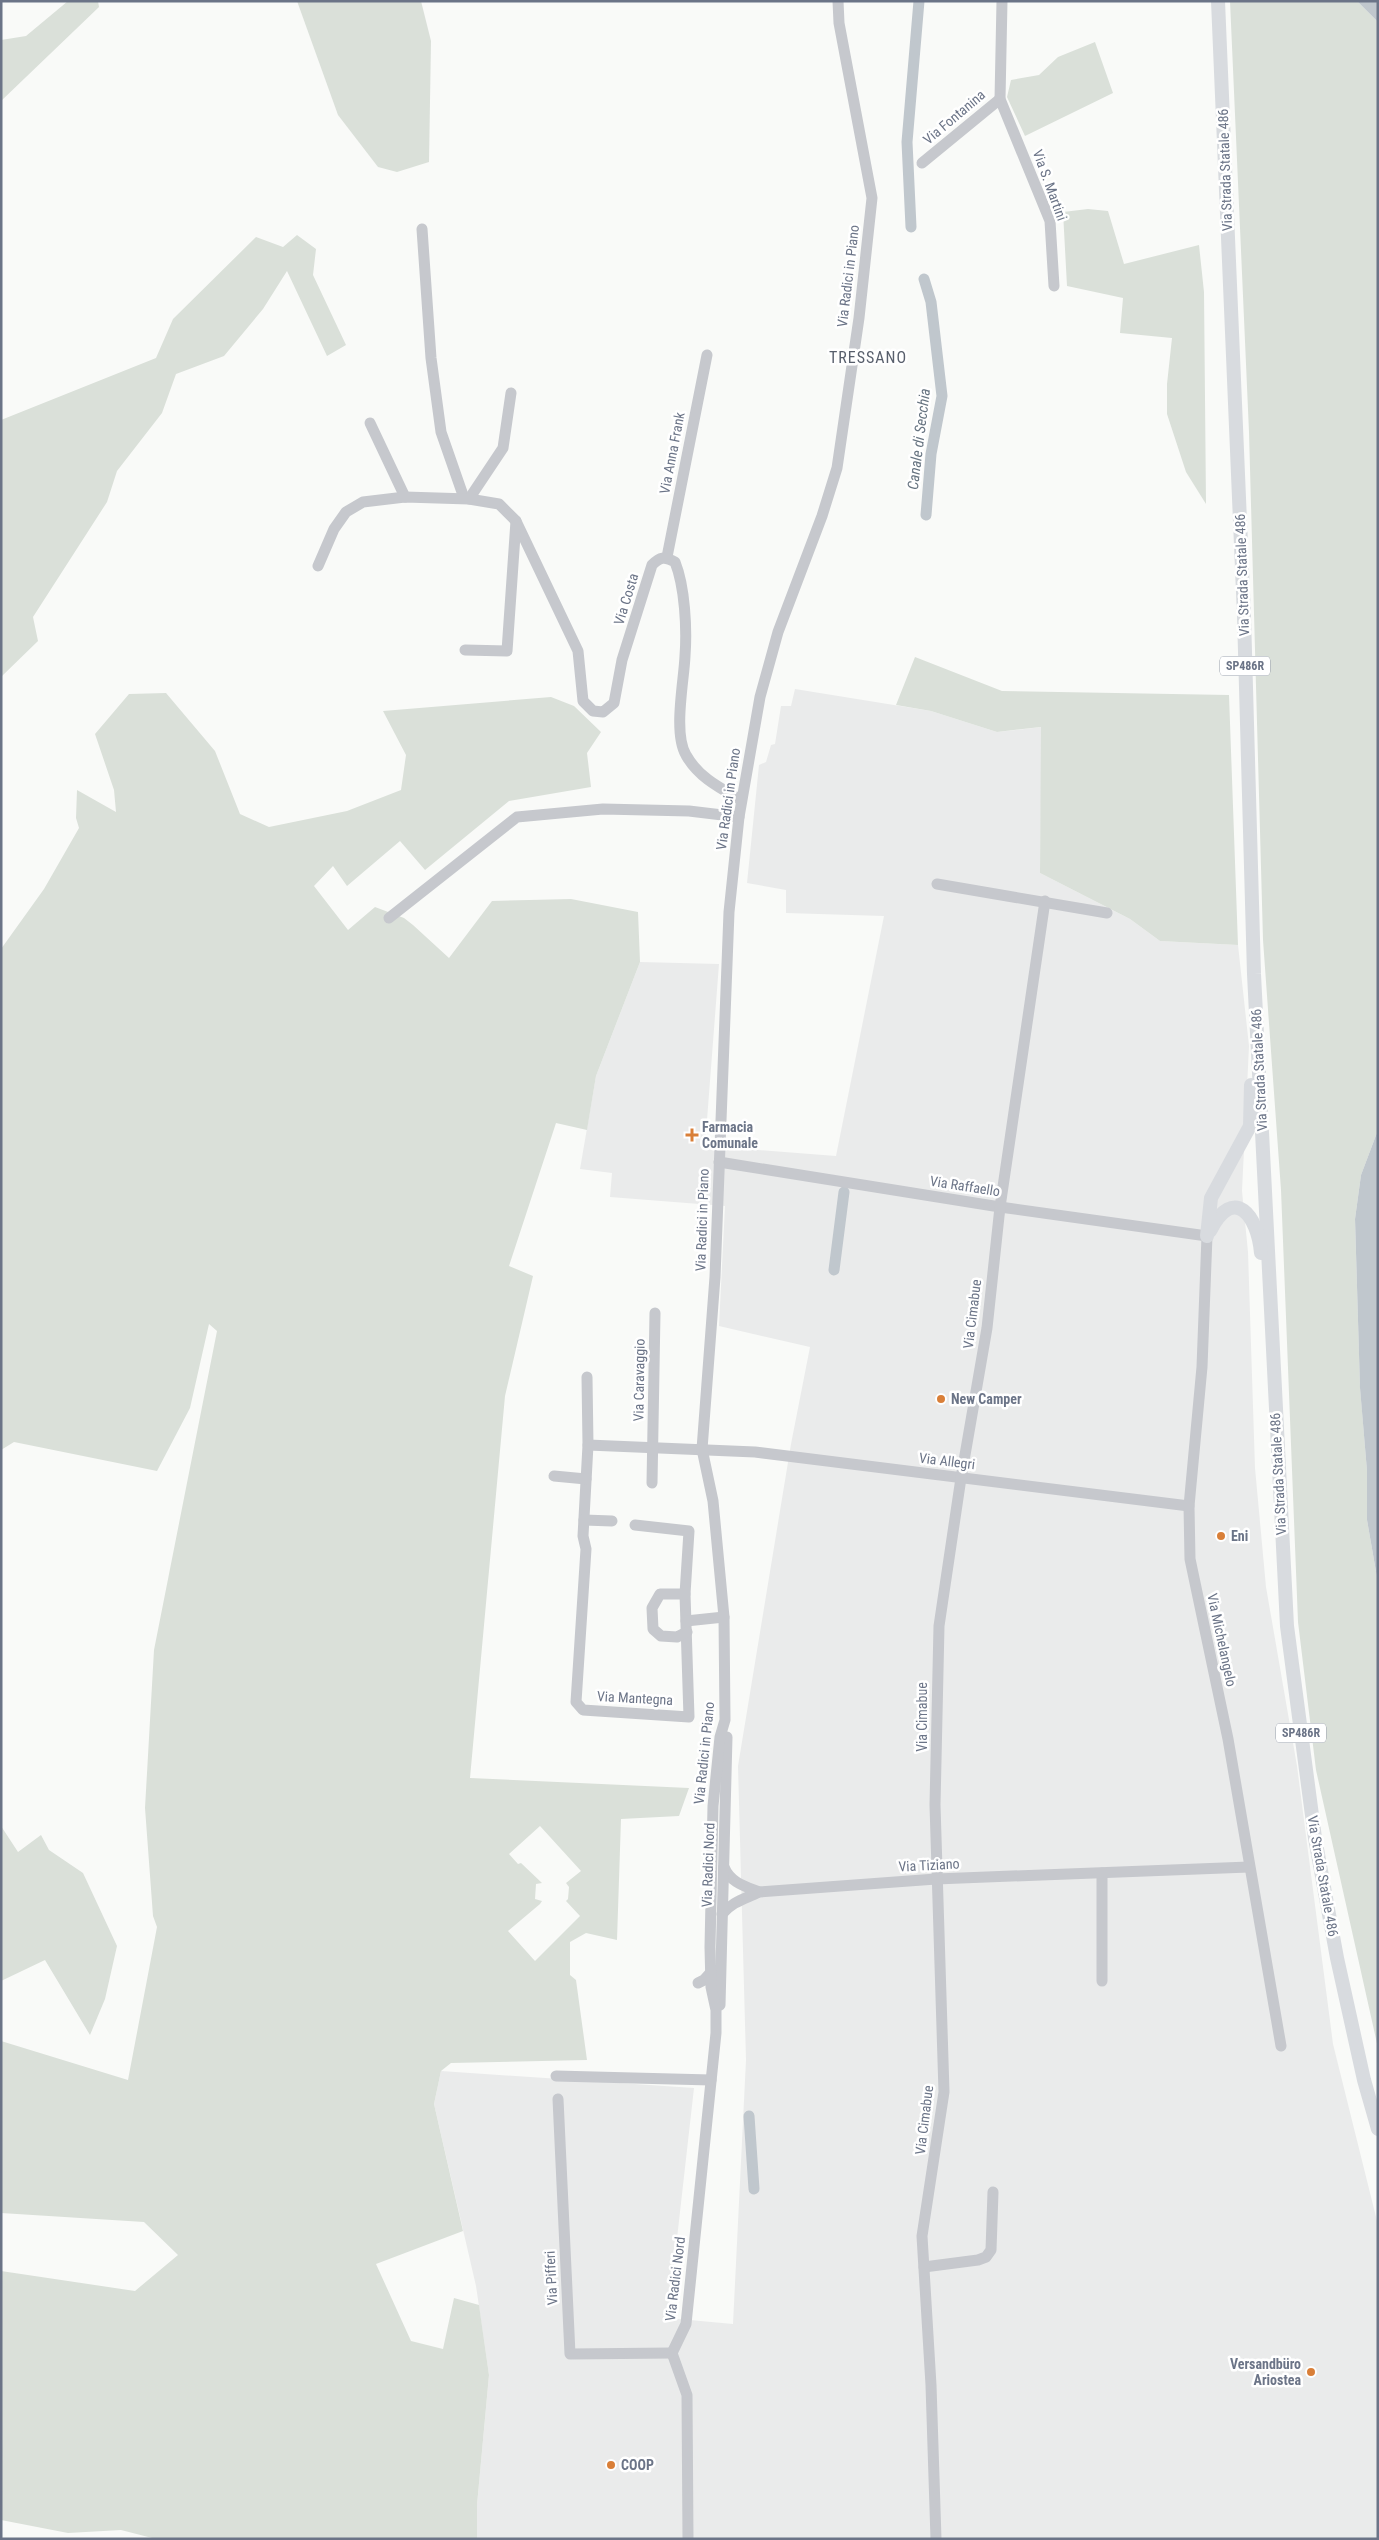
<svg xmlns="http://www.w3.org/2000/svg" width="1379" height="2540" font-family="'Roboto Condensed',sans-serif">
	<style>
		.built { fill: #eaebeb }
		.green { fill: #dae0d9; fill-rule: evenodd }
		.water { fill: #c0c7cd }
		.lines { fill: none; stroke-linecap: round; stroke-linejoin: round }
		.canal { stroke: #c0c7cd; stroke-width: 11 }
		.minor { stroke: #c6c8cd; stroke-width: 11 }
		.major { stroke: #d8dbdf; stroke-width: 14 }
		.poi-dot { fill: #d97f38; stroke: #fff; stroke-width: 2 }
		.labels { text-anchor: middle; stroke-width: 5; stroke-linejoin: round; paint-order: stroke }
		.shield { fill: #fff; stroke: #979eab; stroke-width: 1 }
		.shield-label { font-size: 12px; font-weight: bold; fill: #6b7487 }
		.street-label { font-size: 14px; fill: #6b7487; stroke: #fff }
		.poi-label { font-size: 14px; font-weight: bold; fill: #6b7487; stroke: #fff; text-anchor: start }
		.water-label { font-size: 15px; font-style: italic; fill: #677481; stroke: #fff }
		.quarter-label { font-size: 16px; letter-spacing: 1px; fill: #585f6c; stroke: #fff }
	</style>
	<rect width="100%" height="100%" fill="#f9faf8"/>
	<polygon class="built" points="795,689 931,711 997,732 1042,727 1040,873 1130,919 1160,941 1238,945 1249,1046 1242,1191 1248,1252 1255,1468 1266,1587 1297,1766 1333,2044 1378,2225 1378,2539 477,2539 477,2505 489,2375 476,2286 434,2104 441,2071 694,2088 668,2318 733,2324 746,2060 738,1766 791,1444 810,1347 719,1326 725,1206 610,1197 612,1173 580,1169 596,1076 640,962 719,964 705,1146 836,1156 884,916 786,913 786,890 747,883 759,765 766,762 771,745 775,744 781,706 791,706"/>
	<g class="green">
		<polygon points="68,1 98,1 99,7 1,101 1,40 26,36"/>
		<polygon points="421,1 431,41 429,162 397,172 378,167 338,115 297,1"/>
		<polygon points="1230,1 1357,1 1378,22 1378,1130 1361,1175 1355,1219 1360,1387 1367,1471 1367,1520 1378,1583 1378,2048 1316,1770 1298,1622 1281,1190 1263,940 1249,432"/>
		<polygon points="1095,42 1113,93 1025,136 1007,97 1011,80 1039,75 1058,57"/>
		<polygon points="1088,209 1108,211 1124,264 1199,245 1204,292 1206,504 1186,472 1167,414 1167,384 1172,338 1120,333 1123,298 1067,286 1063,212"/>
		<polygon points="297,235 316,249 313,275 346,345 327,356 287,271 263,309 224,356 176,374 162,413 117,471 107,502 33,617 38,641 1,677 1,420 156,358 173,319 256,237 283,247"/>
		<polygon points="915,657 1002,691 1229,695 1238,945 1160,941 1130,919 1040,873 1041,727 997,732 931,711 896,705"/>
		<path d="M166 693 215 751 240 814 269 827 347 811 401 790 406 755 383 711 551 697 574 706 601 732 587 753 591 787 509 801 425 870 400 841 347 886 333 866 314 886 348 930 375 907 404 918 413 925 449 958 492 901 571 899 638 912 640 962 596 1076 587 1130 556 1123 509 1266 533 1276 505 1396 470 1778 689 1788 679 1816 621 1819 617 1940 586 1933 570 1942V1975L576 1980 587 2060 451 2063 441 2071 434 2104 463 2231 376 2264 411 2341 443 2349 454 2298 479 2305 489 2375 477 2505V2539H156L121 2530 68 2533 1 2520V2271L135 2291 178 2255 144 2222 1 2213V2041L128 2080 157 1927 153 1916 145 1808 154 1650 217 1331 209 1324 190 1408 157 1471 14 1442 1 1450V949L44 889 79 828 76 818 77 790 116 812 114 790 95 734 129 694ZM540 1826 581 1871 566 1883 569 1887 568 1899 566 1901 580 1916 535 1961 508 1931 540 1904 542 1901 535 1899 536 1884 542 1883 521 1863 518 1864 509 1854Z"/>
		<polygon points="1,1826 18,1852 41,1835 49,1850 83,1873 117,1946 105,1999 90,2035 45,1960 1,1981"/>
	</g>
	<g class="water">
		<polygon points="1357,1 1378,1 1378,22"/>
		<polygon points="1378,1130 1378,1583 1367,1520 1367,1471 1360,1388 1355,1219 1361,1175"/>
	</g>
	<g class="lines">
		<g class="canal">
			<polyline points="911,227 907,142 919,1"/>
			<polyline points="924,279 931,302 942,396 931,454 926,515"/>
			<polyline points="834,1270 844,1192"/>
			<polyline points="749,2116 754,2189"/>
		</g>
		<g class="minor">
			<polyline points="1002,1 1000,99 1050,221 1054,286"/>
			<polyline points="922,163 1000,99"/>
			<polyline points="422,229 431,358 441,432 464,498"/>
			<polyline points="370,423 405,497"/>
			<polyline points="469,499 503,448 511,393"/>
			<polyline points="667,557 707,355"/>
			<path d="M318 566 334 529 346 512 363 502 405 497 469 499 499 504 516 521 578 651 583 701 593 711 603 712 614 703 622 660 652 565C660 557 664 556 675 562 685 587 687 629 685 656 684 681 673 733 686 755 698 777 720 788 741 800"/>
			<polyline points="465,650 507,651 516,521"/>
			<polyline points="937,884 1107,913"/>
			<polyline points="389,918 517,817 603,809 689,811 739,817"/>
			<polyline points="719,1162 1000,1207 1207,1236 1202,1367 1189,1506 1190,1559 1228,1739 1281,2046"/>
			<polyline points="587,1377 588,1445 583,1536 586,1549 576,1702 583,1710 689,1717 685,1594 689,1531 635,1525"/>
			<polyline points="588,1445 755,1452 1189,1506"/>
			<polyline points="554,1476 586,1479"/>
			<polyline points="652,1483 655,1313"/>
			<polyline points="584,1520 612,1521"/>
			<polyline points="685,1594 660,1594 652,1608 653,1629 661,1636 677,1637 687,1632"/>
			<polyline points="686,1621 724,1617"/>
			<path d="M724 1867C730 1882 744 1886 759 1892"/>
			<polyline points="1102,1873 1102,1981"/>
			<path d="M722 1914C733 1901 745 1899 759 1892L936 1879 1249 1867"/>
			<polyline points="698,1983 704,1980 713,1970"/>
			<polyline points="720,2005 727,1737"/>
			<polyline points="556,2076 711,2080"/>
			<polyline points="558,2099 570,2354 672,2353"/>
			<polyline points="924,2267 978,2260 986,2257 991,2250 993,2192"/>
			<polyline points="688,2539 687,2395 672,2353 686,2324 716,2033 716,2010 711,1987 710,1947 713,1806 720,1737 725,1720 724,1617 713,1501 702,1449 715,1277 729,912 739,817 760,697 778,632 822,516 837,468 859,318 872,198 839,23 838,1"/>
			<polyline points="936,2539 931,2385 922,2236 944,2092 935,1805 939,1626 961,1478 987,1328 1000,1207 1045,901"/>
		</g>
		<g class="major">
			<polyline points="1218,1 1244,616 1254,974 1287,1626 1315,1838 1337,1958 1364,2080 1378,2129"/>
			<path d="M1210 1231C1234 1184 1258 1216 1261 1253"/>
			<polyline points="1207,1236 1211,1198 1250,1126 1251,1085"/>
		</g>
	</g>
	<g class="poi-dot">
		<path d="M689.5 1127.5h5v5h5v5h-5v5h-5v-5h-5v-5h5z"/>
		<circle cx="941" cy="1399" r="5"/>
		<circle cx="1221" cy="1536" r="5"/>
		<circle cx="1311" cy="2372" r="5"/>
		<circle cx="611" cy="2465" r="5"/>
	</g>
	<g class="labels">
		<g class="shield">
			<rect x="1220" y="656.5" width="50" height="19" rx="4"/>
			<rect x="1276" y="1723.5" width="50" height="19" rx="4"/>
		</g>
		<g class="shield-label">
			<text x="1245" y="670">SP486R</text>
			<text x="1301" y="1737">SP486R</text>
		</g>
		<g class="street-label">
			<text transform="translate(954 117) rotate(-40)" y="5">Via Fontanina</text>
			<text transform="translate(1225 170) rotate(-92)" y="5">Via Strada Statale 486</text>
			<text transform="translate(1050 185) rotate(70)" y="5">Via S. Martini</text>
			<text transform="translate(848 276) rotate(-83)" y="5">Via Radici in Piano</text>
			<text transform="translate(672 453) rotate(-79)" y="5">Via Anna Frank</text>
			<text transform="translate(1242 575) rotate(-92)" y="5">Via Strada Statale 486</text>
			<text transform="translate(626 599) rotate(-73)" y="5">Via Costa</text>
			<text transform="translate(728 799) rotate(-82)" y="5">Via Radici in Piano</text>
			<text transform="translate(1259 1070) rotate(-93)" y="5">Via Strada Statale 486</text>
			<text transform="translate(965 1186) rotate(9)" y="5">Via Raffaello</text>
			<text transform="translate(702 1220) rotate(-88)" y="5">Via Radici in Piano</text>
			<text transform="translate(972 1314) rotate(-83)" y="5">Via Cimabue</text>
			<text transform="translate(639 1380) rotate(-89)" y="5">Via Caravaggio</text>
			<text transform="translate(947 1461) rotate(7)" y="5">Via Allegri</text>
			<text transform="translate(1278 1474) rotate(-93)" y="5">Via Strada Statale 486</text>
			<text transform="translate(1222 1640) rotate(78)" y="5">Via Michelangelo</text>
			<text transform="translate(635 1698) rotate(3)" y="5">Via Mantegna</text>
			<text transform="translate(922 1717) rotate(-90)" y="5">Via Cimabue</text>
			<text transform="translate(704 1753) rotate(-84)" y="5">Via Radici in Piano</text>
			<text transform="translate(708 1865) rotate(-88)" y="5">Via Radici Nord</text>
			<text transform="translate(929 1865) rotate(-3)" y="5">Via Tiziano</text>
			<text transform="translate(1323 1876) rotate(80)" y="5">Via Strada Statale 486</text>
			<text transform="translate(924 2120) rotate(-83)" y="5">Via Cimabue</text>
			<text transform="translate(551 2278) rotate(-93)" y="5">Via Pifferi</text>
			<text transform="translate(675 2279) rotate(-83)" y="5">Via Radici Nord</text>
		</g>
		<g class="poi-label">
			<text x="702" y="1132">Farmacia<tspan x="702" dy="16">Comunale</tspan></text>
			<text x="951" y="1404">New Camper</text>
			<text x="1231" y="1541">Eni</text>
			<text x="1301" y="2369" text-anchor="end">Versandbüro<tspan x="1301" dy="16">Ariostea</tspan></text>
			<text x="621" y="2470">COOP</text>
		</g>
		<g class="water-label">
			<text transform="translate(919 439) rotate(-83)" y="5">Canale di Secchia</text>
		</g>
		<g class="quarter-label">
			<text x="868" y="363">TRESSANO</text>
		</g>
	</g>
	<rect width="1379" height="2540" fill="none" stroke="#6b7487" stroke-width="5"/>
</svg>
